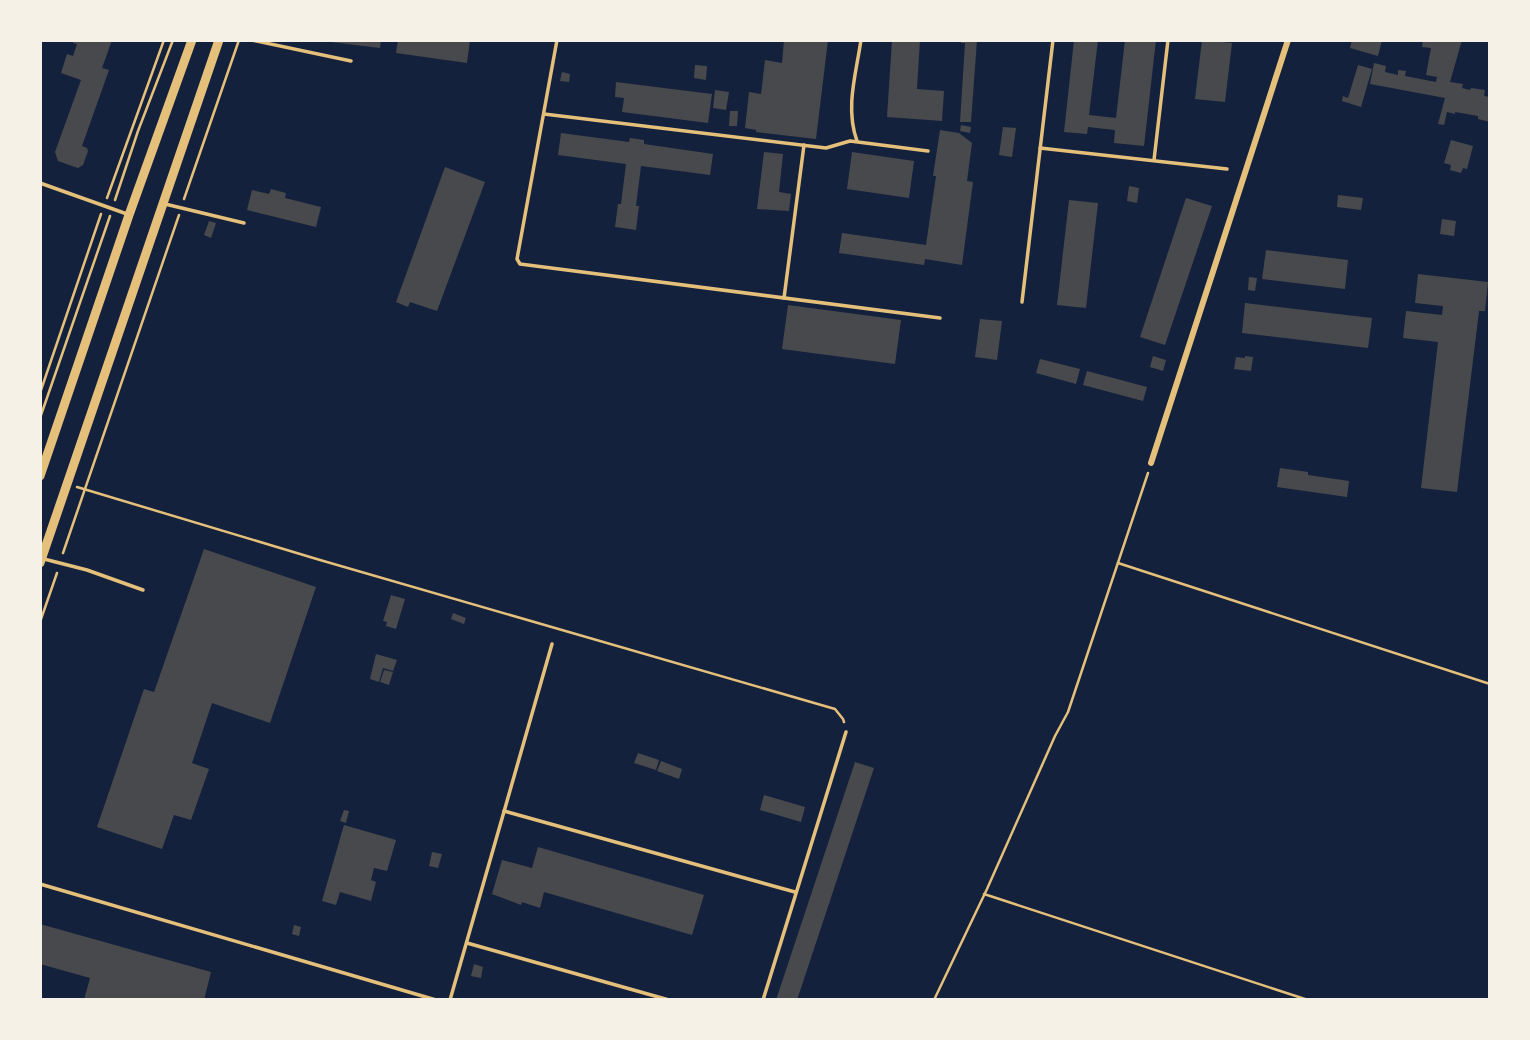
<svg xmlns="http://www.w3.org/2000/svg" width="1530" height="1040" font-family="Helvetica,sans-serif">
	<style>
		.building { fill: #48494c }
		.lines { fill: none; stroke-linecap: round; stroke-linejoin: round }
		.path { stroke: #e5c07b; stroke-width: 2.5 }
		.service { stroke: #e5c07b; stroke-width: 3.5 }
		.minor { stroke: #e5c07b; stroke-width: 6 }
		.secondary { stroke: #e5c07b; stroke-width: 9 }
	</style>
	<rect width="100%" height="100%" fill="#14213d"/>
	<g class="building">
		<polygon points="74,40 112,40 102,68 109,70 82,146 87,148 88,151 83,165 78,168 58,161 55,152 81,80 61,73 67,54 73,56 77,44 73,43"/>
		<polygon points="331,40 381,40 380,48 331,42"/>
		<polygon points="398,40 470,40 467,63 396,53"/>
		<polygon points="784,40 828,40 816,139 756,132 756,130 745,128 749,92 761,94 765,60 782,63"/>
		<polygon points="892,40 920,40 917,89 944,91 942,121 887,117"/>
		<polygon points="961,40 977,40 971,122 960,122 965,43 961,43"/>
		<polygon points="1074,40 1098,40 1089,115 1116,118 1125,40 1156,40 1144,146 1114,143 1115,130 1088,127 1087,134 1064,132"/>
		<polygon points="1202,40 1232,43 1225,102 1195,99"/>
		<polygon points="1352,40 1382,40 1378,56 1350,48"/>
		<polygon points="1423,40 1462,40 1450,82 1463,84 1462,88 1470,90 1471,88 1485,90 1484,96 1490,97 1490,122 1478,119 1478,116 1455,112 1455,114 1447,112 1444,125 1438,124 1445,98 1370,84 1374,63 1386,66 1385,72 1398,75 1398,70 1406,71 1405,76 1436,82 1437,77 1426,75 1431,48 1422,47"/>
		<polygon points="695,65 707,66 706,80 694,78"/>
		<polygon points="1358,65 1372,69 1361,107 1342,101 1343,96 1348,98"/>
		<polygon points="562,72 570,74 569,82 560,81"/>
		<polygon points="616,82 712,94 708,123 622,112 624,98 615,97"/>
		<polygon points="715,90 729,92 726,110 713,108"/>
		<polygon points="730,111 738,111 737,126 729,126"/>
		<polygon points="961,125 971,127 970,133 960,131"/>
		<polygon points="1003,127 1016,128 1012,157 999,155"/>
		<polygon points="940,130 959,133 972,143 967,181 973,182 962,265 925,259 924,265 839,253 842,233 926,245 936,176 933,176"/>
		<polygon points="561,133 629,142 630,138 644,140 644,144 713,154 710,175 641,166 636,206 639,206 636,230 615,227 618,204 621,204 626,164 558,155"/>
		<polygon points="1451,140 1473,146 1467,169 1463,168 1461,173 1450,170 1451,165 1444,163"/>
		<polygon points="764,152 783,154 779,192 791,194 789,211 757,209"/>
		<polygon points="852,152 914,161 909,198 847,189"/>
		<polygon points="445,167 485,182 437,311 410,302 408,307 396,302"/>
		<polygon points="1129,186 1139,188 1137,203 1127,201"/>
		<polygon points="271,189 286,193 285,198 321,207 316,227 247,210 252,190 269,194"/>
		<polygon points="1338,195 1363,198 1361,210 1337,207"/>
		<polygon points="1186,198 1212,206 1165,345 1140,337"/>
		<polygon points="1069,200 1098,203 1086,308 1057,305"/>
		<polygon points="1442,219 1456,221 1454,236 1440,234"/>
		<polygon points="209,221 216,223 211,238 204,235"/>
		<polygon points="1266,250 1348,260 1345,289 1262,279"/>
		<polygon points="1418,274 1488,282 1485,311 1479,311 1457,492 1421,488 1438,342 1403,338 1406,311 1442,315 1443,306 1415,303"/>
		<polygon points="1249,277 1257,278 1255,291 1248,290"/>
		<polygon points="1245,303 1372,318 1368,348 1242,333"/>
		<polygon points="788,305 901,320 895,364 782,349"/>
		<polygon points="980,319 1002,321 997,360 975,357"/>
		<polygon points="1153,356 1166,360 1163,371 1150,367"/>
		<polygon points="1245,356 1253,357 1251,371 1234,369 1236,357 1245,358"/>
		<polygon points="1040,359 1080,369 1076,384 1036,373"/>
		<polygon points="1087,371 1147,387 1143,401 1083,385"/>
		<polygon points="1280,468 1308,472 1308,475 1349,481 1347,497 1277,487"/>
		<polygon points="204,549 316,587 270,723 212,703 192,763 209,769 191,820 174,815 162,849 97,827 144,689 154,692"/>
		<polygon points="391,595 405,599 396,629 386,626 387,622 383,621"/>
		<polygon points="453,613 466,618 464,624 451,619"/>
		<polygon points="376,654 397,660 393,671 383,668 379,682 370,679"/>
		<polygon points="384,670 393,672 389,685 380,682"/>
		<polygon points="638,753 659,760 656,770 634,763"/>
		<polygon points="661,761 682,769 679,779 657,771"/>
		<polygon points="855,762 874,768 797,1000 776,1000"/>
		<polygon points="764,795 805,807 801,822 760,810"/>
		<polygon points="344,810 349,811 346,823 340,821"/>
		<polygon points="344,825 396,840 387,871 374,868 371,880 376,882 371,901 340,892 336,905 322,901"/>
		<polygon points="538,847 704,895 692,935 544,892 540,908 522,902 521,905 492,894 502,860 532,868"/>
		<polygon points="432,852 442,854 438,868 429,866"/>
		<polygon points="40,924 211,972 204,1000 84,1000 90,978 40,964"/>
		<polygon points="294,925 301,927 299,936 292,934"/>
		<polygon points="474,964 483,967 481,978 471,976"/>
	</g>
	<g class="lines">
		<g class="path">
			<polyline points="107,198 164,40"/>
			<polyline points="184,199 239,40"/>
			<polyline points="115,200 138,131 173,40"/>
			<polyline points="40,393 101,214"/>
			<polyline points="40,418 110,216"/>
			<polyline points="77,487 320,560 835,709 843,719 844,722"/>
			<polyline points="63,553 179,215"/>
			<polyline points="1118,563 1490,684"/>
			<polyline points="40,622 57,573"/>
			<polyline points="984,894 1308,1000"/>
			<polyline points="934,1000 987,889 1055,736 1068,712 1148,473"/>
		</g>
		<g class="service">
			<polyline points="252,40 351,61"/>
			<polyline points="557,40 517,259 520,264 940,318"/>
			<polyline points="544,114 826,148 850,141 928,151"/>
			<path d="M857 141C845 108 856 74 861 40"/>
			<polyline points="1040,148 1227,169"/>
			<polyline points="1154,160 1168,40"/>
			<polyline points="40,183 127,214"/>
			<polyline points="165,204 244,223"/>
			<polyline points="784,298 804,145"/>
			<polyline points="1022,302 1053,40"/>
			<polyline points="44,559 87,570 143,590"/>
			<polyline points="504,811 795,892"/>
			<polyline points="40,884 436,1000"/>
			<polyline points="467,943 669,1000"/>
			<polyline points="450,1000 552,644"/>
			<polyline points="763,1000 846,732"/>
		</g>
		<polyline class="minor" points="1151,463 1288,40"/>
		<g class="secondary">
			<polyline points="40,476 129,215 192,40"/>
			<polyline points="40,563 219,40"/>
		</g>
	</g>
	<rect width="1530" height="1040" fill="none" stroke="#f6f1e7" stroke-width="84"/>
</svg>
